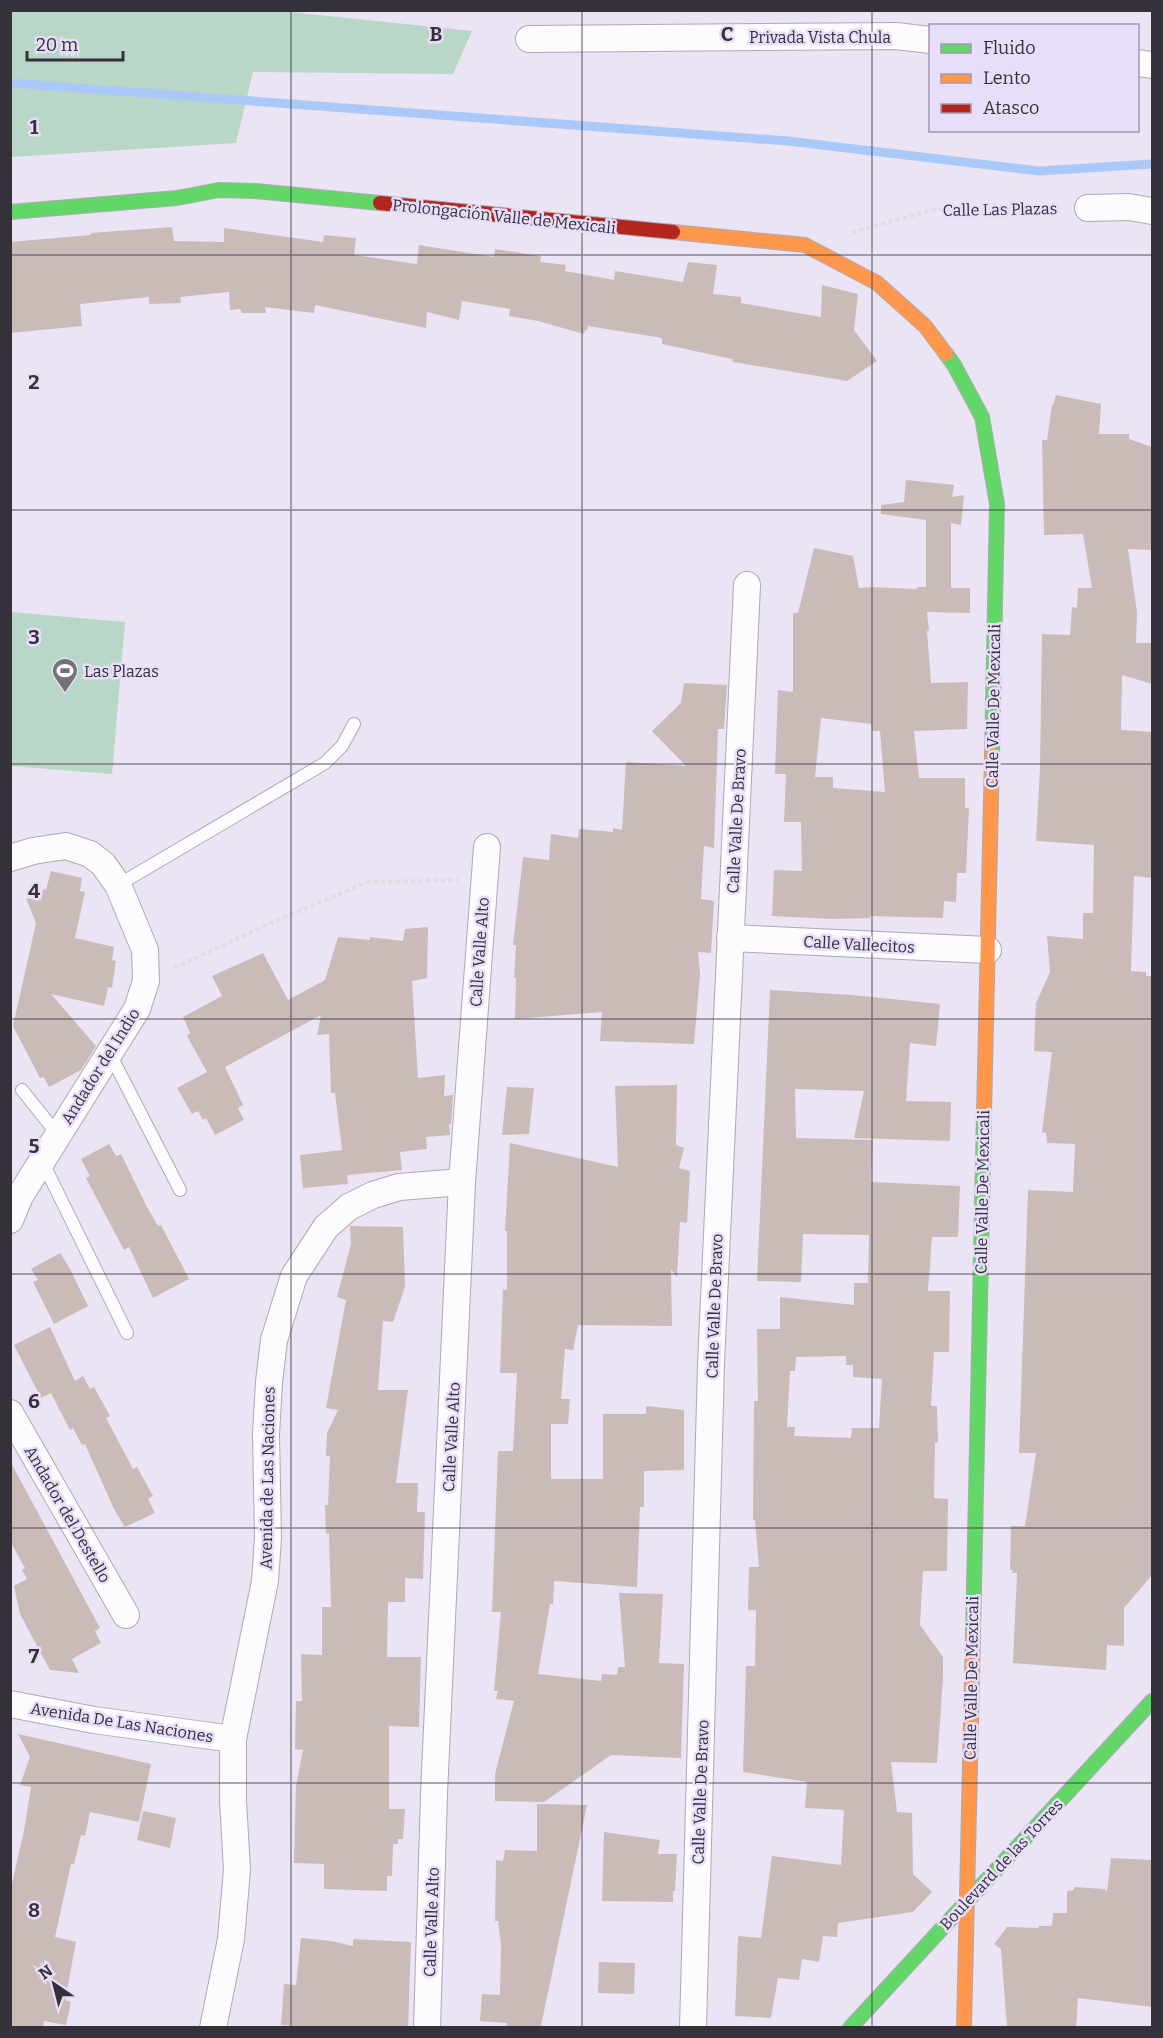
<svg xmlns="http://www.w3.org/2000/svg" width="1163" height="2038" font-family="Bitter,serif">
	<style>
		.green { fill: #b8d7c7 }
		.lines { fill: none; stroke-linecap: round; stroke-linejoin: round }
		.stream { stroke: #abc9f8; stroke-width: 9 }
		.building { fill: #cabbb9; fill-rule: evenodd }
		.lane-casing { stroke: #ada9b4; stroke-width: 14 }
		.street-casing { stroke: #ada9b4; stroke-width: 28 }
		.fast-casing { stroke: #ada9b4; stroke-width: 16 }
		.slow-casing { stroke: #ada9b4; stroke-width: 16 }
		.jam-casing { stroke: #ada9b4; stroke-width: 16 }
		.path { stroke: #dfdde1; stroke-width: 4; stroke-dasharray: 4.5 3; stroke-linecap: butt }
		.lane { stroke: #fcfbfd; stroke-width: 12 }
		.street { stroke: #fcfbfd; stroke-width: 26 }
		.fast { stroke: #63d668; stroke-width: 14 }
		.slow { stroke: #ff974d; stroke-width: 14 }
		.jam { stroke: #b3261e; stroke-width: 14 }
		.grid { fill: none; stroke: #35313b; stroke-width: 1.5; stroke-opacity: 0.55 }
		.labels { text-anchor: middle; stroke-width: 5; stroke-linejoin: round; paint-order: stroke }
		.street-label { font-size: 16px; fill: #35313b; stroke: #e9defa }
		.poi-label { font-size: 16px; fill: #35313b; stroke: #e9defa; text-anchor: start }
		.grid-label { font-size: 20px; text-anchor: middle; font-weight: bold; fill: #35313b; stroke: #e9defa; stroke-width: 5; stroke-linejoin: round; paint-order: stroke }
	</style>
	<rect width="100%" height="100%" fill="#eae4f4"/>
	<g class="green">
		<polygon points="271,10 472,31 453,74 253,72 236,143 11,157 11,11"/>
		<polygon points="11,612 125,622 112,774 11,766"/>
	</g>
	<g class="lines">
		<polyline class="stream" points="10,83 788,141 1039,171 1152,164"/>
	</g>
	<g class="building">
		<polygon points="172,227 174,241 224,242 224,228 323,242 324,235 356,238 354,255 417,264 419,245 494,257 495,249 541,256 540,262 566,265 565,271 614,280 615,271 683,282 688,262 717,265 713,294 741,297 741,303 821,317 822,285 858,294 854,330 877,361 847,381 733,362 732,359 662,344 662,338 588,326 587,330 585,330 584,334 538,321 509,316 510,309 462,301 459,320 427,312 426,328 315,305 314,313 265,307 266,313 242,313 240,309 230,310 229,292 180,297 181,303 149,304 149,297 80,304 82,326 10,333 10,242 91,235 91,233"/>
		<polygon points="1056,395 1101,404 1099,434 1129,434 1129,439 1152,447 1152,550 1128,549 1137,612 1136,643 1152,643 1152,684 1122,675 1121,730 1152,732 1152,878 1134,876 1131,971 1146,972 1146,976 1152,976 1152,1575 1124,1608 1124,1646 1107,1645 1106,1670 1013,1663 1017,1573 1012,1573 1013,1570 1010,1570 1011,1526 1025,1526 1036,1453 1019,1453 1028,1190 1073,1192 1075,1144 1047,1143 1046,1132 1042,1133 1052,1052 1034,1051 1036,1003 1050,972 1047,936 1083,939 1083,913 1093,913 1094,845 1036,841 1040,768 1042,634 1070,635 1072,607 1077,608 1078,588 1092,588 1083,534 1044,535 1042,440 1047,440 1052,405 1053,405"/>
		<path d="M906 480 954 485 952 497 964 495 961 525 951 523V588H970V613L927 612 929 631H927L931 683 968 682 967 729 914 731 919 778H965V808H969L966 873H957L956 902 944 901 943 918 870 916V918L832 919 772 916 774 870 802 871 801 822H784L786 774H775L778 690 793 692V613H798L814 548 853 556 859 588 871 587 917 589V587H926V520L881 514V505L904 502ZM821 718 871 724 872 731H880L885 792 833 788V777H815Z"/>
		<polygon points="684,683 727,685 724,729 718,729 714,848 704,846 701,899 714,901 711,953 698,952 700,974 694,1044 600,1041 602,1012 515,1019 516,978 514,978 516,945 513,945 523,857 549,860 551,834 578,838 579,829 613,832 613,828 622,830 626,762 686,766 652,731 681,703"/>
		<polygon points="51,871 82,878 80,891 85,892 75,938 114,947 112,960 116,961 112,988 108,987 104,1006 51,994 96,1046 81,1070 49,1087 44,1077 40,1078 13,1026 36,923 26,898 41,900 43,889 46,890"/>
		<polygon points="428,927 427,978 412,981 418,1078 445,1075 444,1096 453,1095 451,1124 449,1124 450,1135 426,1137 427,1149 400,1152 402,1170 347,1175 348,1184 303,1188 300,1155 342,1150 335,1093 331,1093 329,1034 317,1035 321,1015 225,1067 243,1105 238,1108 244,1120 215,1135 206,1118 203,1120 198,1111 192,1114 177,1088 207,1072 187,1036 190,1033 183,1017 222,996 212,976 263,953 288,1000 325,980 338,937 370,940 370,937 403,941 405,929"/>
		<path d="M770 990 852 995 940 1004 936 1046 910 1043 906 1101 951 1102 950 1141 854 1138 864 1091 795 1089 796 1138 873 1140 871 1182 960 1186 958 1237H932L928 1291H950L949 1352H934L931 1406H937L938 1442 935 1443 934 1498 948 1499 947 1571H923L920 1625 943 1657V1678L937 1763 891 1762 897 1812 912 1813 913 1874 932 1892 913 1912 838 1923 837 1937 823 1936 819 1962 802 1959 799 1980 778 1978 771 2018 735 2016 738 1936 761 1938 772 1856 841 1865 844 1810 805 1808 807 1782 743 1772 746 1666H755L756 1610H748L749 1567H759L755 1520H753L754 1401H758L757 1329H780V1297L854 1305V1283H868L869 1235 803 1234 801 1282 757 1281ZM846 1356V1365H853V1377L882 1379 879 1428H852L851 1438 794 1436 795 1427H787L790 1371H795L796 1357Z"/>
		<polygon points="677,1085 676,1145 684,1148 679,1168 690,1171 687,1223 680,1222 677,1277 671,1269 672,1326 578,1325 573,1350 565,1349 561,1399 570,1399 568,1424 551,1424 551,1479 603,1479 603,1414 646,1414 646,1406 684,1410 684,1470 644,1471 644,1507 640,1507 637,1587 554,1581 553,1604 550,1604 538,1674 601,1681 602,1674 617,1675 618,1667 625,1667 619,1593 663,1594 659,1663 684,1664 681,1758 611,1755 544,1802 495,1801 495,1774 514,1701 496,1699 498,1691 494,1691 501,1612 492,1612 498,1451 513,1451 517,1373 500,1373 503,1289 507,1290 507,1231 505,1231 510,1143 618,1167 615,1086"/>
		<polygon points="507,1087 534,1088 529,1134 502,1135"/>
		<polygon points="109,1144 116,1156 121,1154 147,1207 158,1226 161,1225 189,1279 153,1298 129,1247 124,1250 86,1178 90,1176 81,1159"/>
		<polygon points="350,1226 403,1227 405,1287 393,1322 383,1321 378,1390 408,1390 396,1483 418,1483 417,1512 425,1512 423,1579 405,1578 405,1602 388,1602 387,1657 421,1657 419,1727 389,1726 389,1809 405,1809 403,1839 398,1839 398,1844 393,1844 392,1876 387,1876 387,1891 324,1889 324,1864 294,1863 296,1786 303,1750 295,1749 296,1701 302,1701 301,1654 322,1655 322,1607 331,1607 329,1533 326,1534 325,1505 328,1505 330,1456 326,1456 327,1433 338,1410 326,1408 346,1300 337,1297 351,1244"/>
		<polygon points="60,1253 70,1269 88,1306 54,1324 33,1282 38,1280 31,1269"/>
		<polygon points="50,1327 75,1381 83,1376 90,1389 94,1387 110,1416 106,1418 133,1469 137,1467 153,1496 148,1499 155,1513 125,1527 114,1509 85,1444 82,1445 73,1428 70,1430 51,1393 41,1398 14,1345"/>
		<polygon points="10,1461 100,1628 95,1631 101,1643 72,1659 79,1673 50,1670 20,1614 14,1586 27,1579 22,1570 25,1568 10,1541"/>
		<polygon points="18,1734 151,1764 139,1822 90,1812 85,1836 81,1835 74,1864 71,1864 55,1937 76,1942 65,2000 71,2002 66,2025 44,2021 43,2028 10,2028 10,1892 24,1831 31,1787 20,1785 30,1757"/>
		<polygon points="537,1804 587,1805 541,2026 506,2028 507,2023 480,2021 482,1994 500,1995 501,1945 498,1921 495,1921 496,1860 503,1861 505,1850 537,1851"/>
		<polygon points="143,1811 176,1818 170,1848 137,1840"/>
		<polygon points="604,1832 660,1840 658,1854 677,1854 675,1891 673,1891 673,1902 602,1901"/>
		<polygon points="1111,1858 1152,1860 1152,2007 1078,1998 1076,2028 1007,2028 1001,1949 994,1944 1007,1927 1038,1928 1039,1926 1052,1926 1053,1913 1067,1913 1067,1891 1074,1890 1074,1887 1105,1889 1107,1892"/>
		<polygon points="301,1938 331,1941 353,1946 353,1939 411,1942 408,2028 315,2028 281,2025 284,1984 296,1985"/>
		<polygon points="599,1962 635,1963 634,1994 598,1993"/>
	</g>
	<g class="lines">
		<defs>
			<g id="lane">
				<polyline points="118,885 325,763 342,746 354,724"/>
				<polyline points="110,1054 180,1190"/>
				<polyline points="22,1090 58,1135"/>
				<polyline points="42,1161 127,1333"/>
			</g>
			<g id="street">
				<polyline points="529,39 896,36 930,40"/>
				<polyline points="1138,63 1152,65"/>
				<polyline points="1088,208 1129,207 1152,211"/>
				<polyline points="10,858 33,851 66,846 90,854 103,864 118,885 145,950 146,981 137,1009 20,1196 10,1220"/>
				<polyline points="730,938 988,950"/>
				<polyline points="10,1413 126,1615"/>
				<polyline points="10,1704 94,1720 233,1739"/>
				<polyline points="213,2028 231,1939 237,1870 233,1800 233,1739 265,1581 268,1538 266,1434 269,1382 274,1340 294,1276 326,1227 349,1207 373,1195 399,1187 462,1182"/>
				<polyline points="427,2028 434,1794 462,1182 487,847"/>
				<polyline points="693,2028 711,1364 747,585"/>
			</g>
			<g id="fast">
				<polyline points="10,212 177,198 219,190 255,191 380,203"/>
				<polyline points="946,354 954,365 982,417 997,504 992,755"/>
				<polyline points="973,1634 984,1114"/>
				<polyline points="850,2028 1152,1701"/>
			</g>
			<g id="slow">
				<polyline points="673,232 805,245 877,283 925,326 946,354"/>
				<polyline points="984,1114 992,755"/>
				<polyline points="964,2028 973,1634"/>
			</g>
			<polyline id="jam" points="380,203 673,232"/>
		</defs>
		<use href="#lane" class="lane-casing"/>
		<use href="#street" class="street-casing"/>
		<use href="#fast" class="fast-casing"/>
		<use href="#slow" class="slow-casing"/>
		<use href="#jam" class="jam-casing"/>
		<g class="path">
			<polyline points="852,232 933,210 1060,208"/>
			<polyline points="174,968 273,922 368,882 458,880"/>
		</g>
		<use href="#lane" class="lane"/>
		<use href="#street" class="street"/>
		<use href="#fast" class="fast"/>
		<use href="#slow" class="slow"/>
		<use href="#jam" class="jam"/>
	</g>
	<path class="grid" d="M291 10V2028M582 10V2028M872 10V2028M10 255H1152M10 510H1152M10 764H1152M10 1019H1152M10 1274H1152M10 1528H1152M10 1783H1152"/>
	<defs>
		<symbol id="stadium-pin" viewBox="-11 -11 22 30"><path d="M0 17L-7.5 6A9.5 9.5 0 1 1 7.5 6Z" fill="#74707c" stroke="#e9defa"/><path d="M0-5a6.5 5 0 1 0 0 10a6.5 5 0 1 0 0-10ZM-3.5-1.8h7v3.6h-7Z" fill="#fff"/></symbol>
	</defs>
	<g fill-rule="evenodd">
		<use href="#stadium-pin" x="50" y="656" width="30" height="40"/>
	</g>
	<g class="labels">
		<g class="street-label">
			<text x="820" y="43">Privada Vista Chula</text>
			<text transform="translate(1000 209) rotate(-1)" y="6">Calle Las Plazas</text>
			<text transform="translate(504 216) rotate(6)" y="6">Prolongación Valle de Mexicali</text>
			<text transform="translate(993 706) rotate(-89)" y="6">Calle Valle De Mexicali</text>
			<text transform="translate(736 821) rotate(-87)" y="6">Calle Valle De Bravo</text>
			<text transform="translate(859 944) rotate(3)" y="6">Calle Vallecitos</text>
			<text transform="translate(479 952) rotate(-86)" y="6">Calle Valle Alto</text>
			<text transform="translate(100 1066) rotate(-58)" y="6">Andador del Indio</text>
			<text transform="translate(982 1192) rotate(-89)" y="6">Calle Valle De Mexicali</text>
			<text transform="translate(714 1306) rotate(-88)" y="6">Calle Valle De Bravo</text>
			<text transform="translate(451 1437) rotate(-87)" y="6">Calle Valle Alto</text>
			<text transform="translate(267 1478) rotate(-89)" y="6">Avenida de Las Naciones</text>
			<text transform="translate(68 1514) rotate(60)" y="6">Andador del Destello</text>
			<text transform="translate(971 1678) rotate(-89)" y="6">Calle Valle De Mexicali</text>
			<text transform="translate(122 1722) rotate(9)" y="6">Avenida De Las Naciones</text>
			<text transform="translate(700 1792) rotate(-88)" y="6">Calle Valle De Bravo</text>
			<text transform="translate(1001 1864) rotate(-47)" y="6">Boulevard de las Torres</text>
			<text transform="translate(431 1922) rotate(-88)" y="6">Calle Valle Alto</text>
		</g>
		<g class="poi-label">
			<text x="84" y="677">Las Plazas</text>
		</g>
	</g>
	<g class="grid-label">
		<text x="436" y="41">B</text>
		<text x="727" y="41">C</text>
		<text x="34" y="134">1</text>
		<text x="34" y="389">2</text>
		<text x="34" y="644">3</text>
		<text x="34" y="898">4</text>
		<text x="34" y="1153">5</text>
		<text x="34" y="1408">6</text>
		<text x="34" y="1663">7</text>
		<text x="34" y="1917">8</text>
	</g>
	<rect width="1163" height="2038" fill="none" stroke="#35313b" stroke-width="24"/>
	<rect x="929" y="24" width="210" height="108" fill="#e9defa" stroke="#a199ae" stroke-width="1.5"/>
	<rect x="941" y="44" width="30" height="9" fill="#63d668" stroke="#a199ae" stroke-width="1.5"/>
	<text x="983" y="54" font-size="18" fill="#35313b">Fluido</text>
	<rect x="941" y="74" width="30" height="9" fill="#ff974d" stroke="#a199ae" stroke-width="1.5"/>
	<text x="983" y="84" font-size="18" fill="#35313b">Lento</text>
	<rect x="941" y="104" width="30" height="9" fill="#b3261e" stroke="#a199ae" stroke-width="1.5"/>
	<text x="983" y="114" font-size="18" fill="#35313b">Atasco</text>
	<g transform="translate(54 1984) rotate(325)" stroke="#e9defa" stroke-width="4.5" paint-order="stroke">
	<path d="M0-4.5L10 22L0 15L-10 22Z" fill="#35313b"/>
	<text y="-9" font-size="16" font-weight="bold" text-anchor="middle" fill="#35313b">N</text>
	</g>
	<path d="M27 51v9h96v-9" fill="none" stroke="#35313b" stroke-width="3"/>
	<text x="36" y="51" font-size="18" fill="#35313b" stroke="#e9defa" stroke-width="4.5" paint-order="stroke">20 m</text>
</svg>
